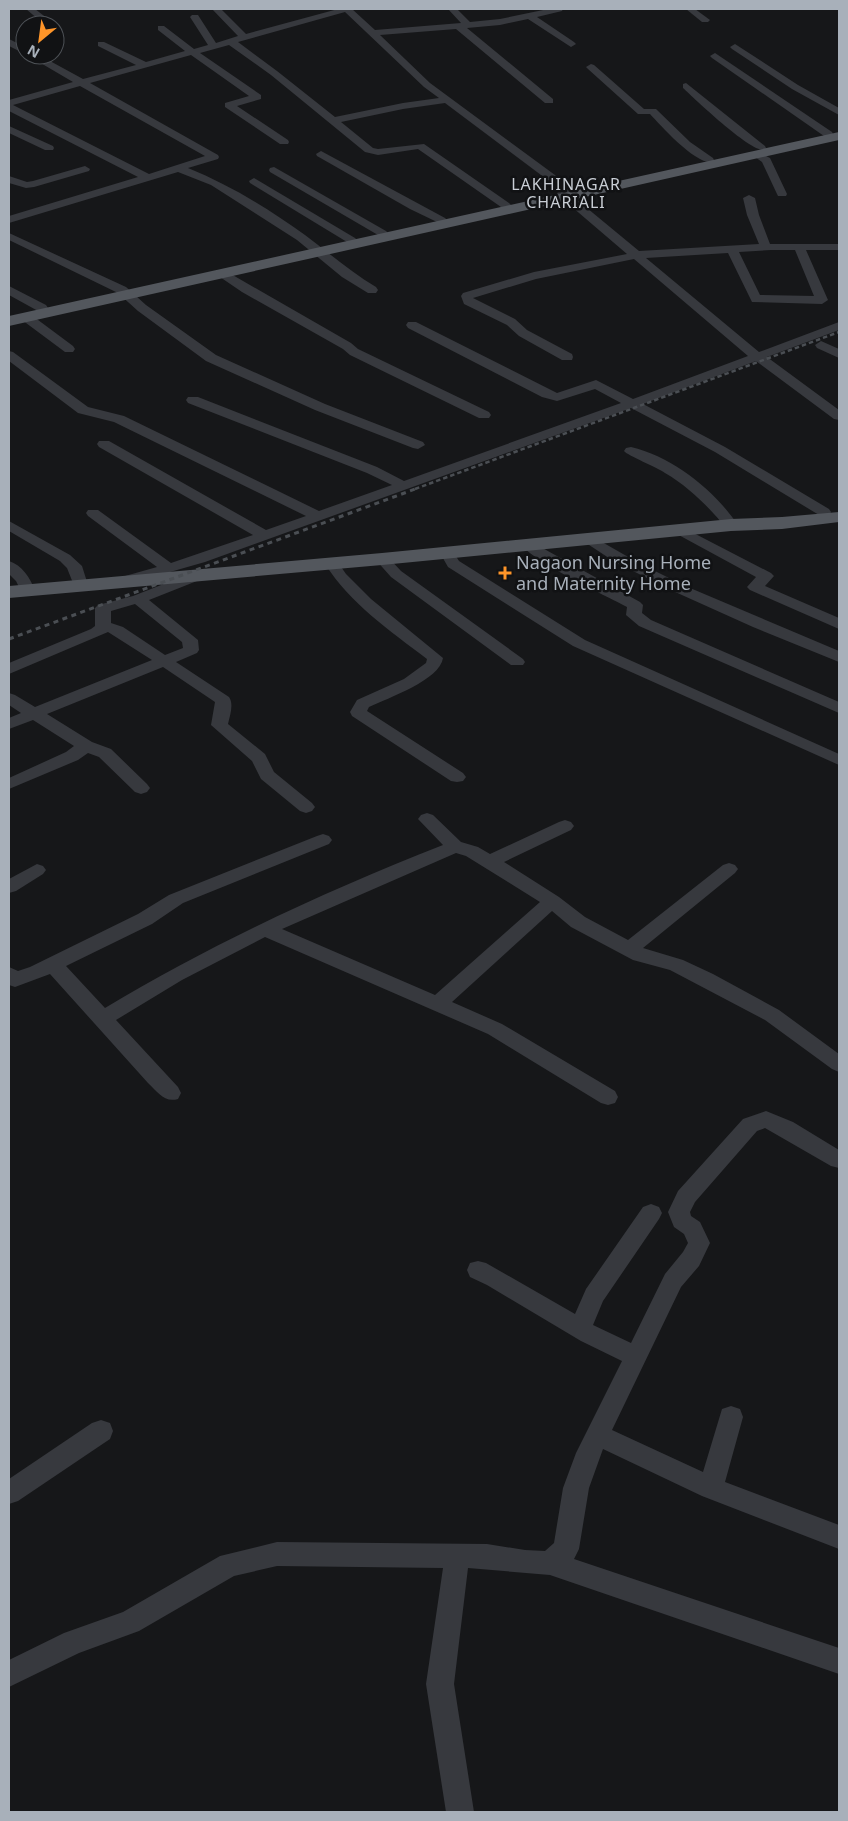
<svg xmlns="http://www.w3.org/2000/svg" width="848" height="1821" font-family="'Noto Sans',sans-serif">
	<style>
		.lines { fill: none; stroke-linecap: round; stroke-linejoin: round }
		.minor { fill: #37393e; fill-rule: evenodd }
		.major { fill: #53575d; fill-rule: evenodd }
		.rail-far1 { stroke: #4a4e53; stroke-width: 2.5; stroke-dasharray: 4.5 3; stroke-linecap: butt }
		.rail { stroke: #4a4e53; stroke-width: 3; stroke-dasharray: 5 4.5; stroke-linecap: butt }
		.poi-dot { fill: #fe9529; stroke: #111214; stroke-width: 2 }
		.labels { text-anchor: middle; stroke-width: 5; stroke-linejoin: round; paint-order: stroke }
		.far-neighbourhood-label { font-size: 16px; letter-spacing: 1px; fill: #c9ced5; stroke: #111214 }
		.poi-label { font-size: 18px; fill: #a8b0ba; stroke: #111214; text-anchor: start }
	</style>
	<rect width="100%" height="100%" fill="#161719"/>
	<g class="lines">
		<g class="minor">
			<polygon points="26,9 35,9 56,25 45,25"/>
			<path d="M212 9H221L246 34 338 9H352L375 30 461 23 448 9H457L470 22 500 19 548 9H563L562 11 537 17 574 42 576 44 571 47 528 19 500 25 467 28 553 99V103H545L456 29 380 35 430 83 574 189 575 191 570 194 639 251 759 244 747 215 743 198 749 195 755 198 759 215 770 244H839L838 250H806L828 300 822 304 752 302 728 253 646 258 759 352 839 322V330L767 357 839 410V420L834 419 756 361 643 404 725 447 829 509 831 512 829 515H819L715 452 631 408 205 562 128 584H118L115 581 118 578 157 567 88 516 86 513 88 510H98L171 563 253 535 99 447 97 444 99 441H109L266 530 306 516 114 422 78 413 9 361V351L13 352 88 407 124 416 319 511 392 485 367 473 188 403 186 400 188 397H198L377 467 404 481 621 403 595 389 557 401 542 397 408 328 406 325 408 322H416L557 393 596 380 633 399 748 356 634 259 536 279 473 298 515 319 527 330 572 354 573 357 572 360H562L519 336 507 325 464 304 461 296 463 293 534 272 627 254 558 195 557 193 561 190 445 103 403 109 341 122 373 148 378 149 424 144 509 203 511 205 509 207H501L418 149 378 155 365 152 271 75 229 45 200 53 261 95V99L237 106 288 140 289 142 288 144H280L225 107V103L249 96 191 55 90 83 218 155 219 157 218 159 188 168C230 185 269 209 305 235 329 253 351 272 376 287L378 290 376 293H368L342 277 297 240 211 185 178 172 9 223V216L138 177 9 111V100L73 82 27 55H39L83 79 136 65 98 46V42H104L146 62 185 51 158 30V26H164L194 49 208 45 190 17 192 15H198L216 43 238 36ZM345 12 424 87 439 98 403 103 335 117 277 71 238 42ZM80 86 205 156 149 174 13 105ZM771 250H795L814 296 760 295 739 252Z"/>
			<polygon points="686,9 695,9 710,20 708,22 702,22"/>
			<polygon points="9,39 25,47 25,54 9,46"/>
			<polygon points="735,44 798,85 839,108 839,115 792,89 732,49 730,47"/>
			<polygon points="715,53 832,132 833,134 832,136 824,136 712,58 710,56"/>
			<path d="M591 64 594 65 644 109H656L690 142 713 158 714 160 713 162C697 166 661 126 650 114H638L588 69 586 67Z"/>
			<path d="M686 83 765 146 766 148 765 150C751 153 695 99 683 88V84Z"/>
			<polygon points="9,126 53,146 54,148 53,150 45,150 9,133"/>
			<polygon points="321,151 445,218 447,220 441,223 437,222 410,209 317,156 316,154"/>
			<polygon points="756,151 770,158 787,194 786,196 778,196 777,194 762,162 751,154"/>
			<polygon points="85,166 90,169 89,171 34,187 26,188 9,183 9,176 27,182 33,181"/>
			<polygon points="274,167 386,231 388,233 386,235 378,235 270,172 269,170 270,168"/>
			<polygon points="254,178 355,238 357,240 351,243 347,242 250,183 249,181"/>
			<polygon points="9,233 126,287 146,305 216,355 325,404 423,442 425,445 418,449 413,448 315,410 206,361 138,311 118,293 9,240"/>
			<polygon points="224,270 351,343 358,349 489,412 491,415 489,418 479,418 350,355 343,349 242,292 220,277 218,274"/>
			<polygon points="9,286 46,305 48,308 46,311 38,311 9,295"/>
			<polygon points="26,313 30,314 73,346 75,349 73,352 65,352 22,320 20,317"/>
			<polygon points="821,341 839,349 839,358 817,348 815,345"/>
			<path d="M631 447C673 457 714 490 738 525L736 528H726C709 507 689 487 665 473 657 467 628 456 624 451L626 448Z"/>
			<polygon points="9,521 70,555 82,566 88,585 85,588 75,588 67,568 60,561 9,531"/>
			<polygon points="680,526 771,573 774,576 765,586 839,618 839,629 750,590 747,587 756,577 675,533 673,530 675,527"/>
			<polygon points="588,534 637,562 683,585 839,651 839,662 753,627 673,591 615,562 583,541 581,538 583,535"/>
			<path d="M528 540 640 602 643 605 642 613 651 620 839 702V713L639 626 626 615 627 607C605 595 533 562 521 544L523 541Z"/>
			<polygon points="447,549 452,550 459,561 585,640 839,754 839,765 573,646 448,567 440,553 442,550"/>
			<polygon points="382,555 387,556 401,571 523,659 525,662 523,665 511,665 391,577 375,559 377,556"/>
			<path d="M332 560 337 561 346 574 371 599 443 658C440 680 388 698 369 707L367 711 463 773 466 777 463 781 457 782 451 781 352 716 350 712 357 700 404 679 426 663 427 659C389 630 351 604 325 564L327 561Z"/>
			<path d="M9 561C22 565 30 578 35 590L32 593H22L16 581 9 574Z"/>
			<path d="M197 571 202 573 205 576 202 579 149 600 198 640 199 650 197 653 176 662 229 697C234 704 230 715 228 724L265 754 274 772 312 803 315 807 312 811 306 813 300 811 261 779 252 761 211 725 215 702 163 667 47 714 92 742 111 749 147 784 150 788 147 792 141 794 135 792 99 757 88 753 78 760 9 789V778L66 752 74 746 33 720 9 729V718L21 713 9 705V693L15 695 35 707 152 660 108 632 9 674V663L91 629 95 626V608L98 605 133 596ZM135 604 182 642 183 648 165 655 123 627 111 623V611Z"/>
			<path d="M427 813 433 815 461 842 478 847 490 854 559 822 565 820 571 822 574 826 571 830 504 862 559 897 585 917 628 940 723 865 729 863 735 865 738 869 735 873 643 948 683 960 713 974 779 1010 839 1054V1072L832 1069 765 1020 670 970 633 960 571 927 552 911 452 1002 502 1024 615 1091 618 1097 615 1103 608 1105 601 1103 488 1034 265 937 182 980 116 1020 178 1087 181 1093 178 1099C164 1103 158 1092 148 1083L50 974 15 987 9 985V967L18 971 30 967 138 914 169 895 317 836 323 834 329 836 332 840 329 844 183 903 152 924 66 966 105 1008C213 943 326 891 443 845L418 819 421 815ZM456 853 466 856 540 902 435 995 282 929Z"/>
			<polygon points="37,864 43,866 46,870 43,874 16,891 9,893 9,879"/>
			<polygon points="766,1111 793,1122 839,1150 839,1168 831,1166 765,1128 757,1131 695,1202 690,1212 691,1216 700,1222 710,1243 699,1266 681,1287 612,1430 703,1472 722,1409 731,1406 740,1409 743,1417 725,1482 839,1525 839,1549 702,1496 603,1449 589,1488 579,1549 574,1559 839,1648 839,1674 550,1575 468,1568 454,1684 474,1812 446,1812 426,1684 443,1568 277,1566 234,1576 139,1631 79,1653 9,1687 9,1660 64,1633 123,1612 220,1556 277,1542 487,1544 525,1550 545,1551 554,1543 563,1488 576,1453 622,1361 581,1341 487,1285 470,1277 467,1270 470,1263 478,1261 486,1263 575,1314 586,1289 643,1207 651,1204 659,1207 662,1213 659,1219 603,1301 593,1325 631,1343 665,1274 683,1252 688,1243 684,1234 674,1227 668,1212 678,1191 743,1119"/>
			<polygon points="101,1420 110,1423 113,1431 110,1439 18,1501 9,1504 9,1479 92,1423"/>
		</g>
		<g class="major">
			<polygon points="839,132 839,140 9,326 9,316"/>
			<polygon points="839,512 839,522 782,529 731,531 382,565 9,598 9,586 382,553 731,519 782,517"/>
		</g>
		<polyline class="rail-far1" points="415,489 839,332"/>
		<polyline class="rail" points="9,639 418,488"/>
	</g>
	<path class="poi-dot" d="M502.5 565.5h5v5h5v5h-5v5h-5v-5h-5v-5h5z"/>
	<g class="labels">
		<g class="far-neighbourhood-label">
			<text x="566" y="190">LAKHINAGAR<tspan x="566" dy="18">CHARIALI</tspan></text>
		</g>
		<g class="poi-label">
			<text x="516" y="569">Nagaon Nursing Home<tspan x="516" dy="21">and Maternity Home</tspan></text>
		</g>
	</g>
	<rect width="848" height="1821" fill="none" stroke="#a8b0ba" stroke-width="20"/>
	<g transform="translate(40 40) rotate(209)"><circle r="24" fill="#111214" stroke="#4d5156"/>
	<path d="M0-4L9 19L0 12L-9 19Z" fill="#fe9529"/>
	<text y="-8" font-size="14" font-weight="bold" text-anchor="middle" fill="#a8b0ba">N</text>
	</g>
</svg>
